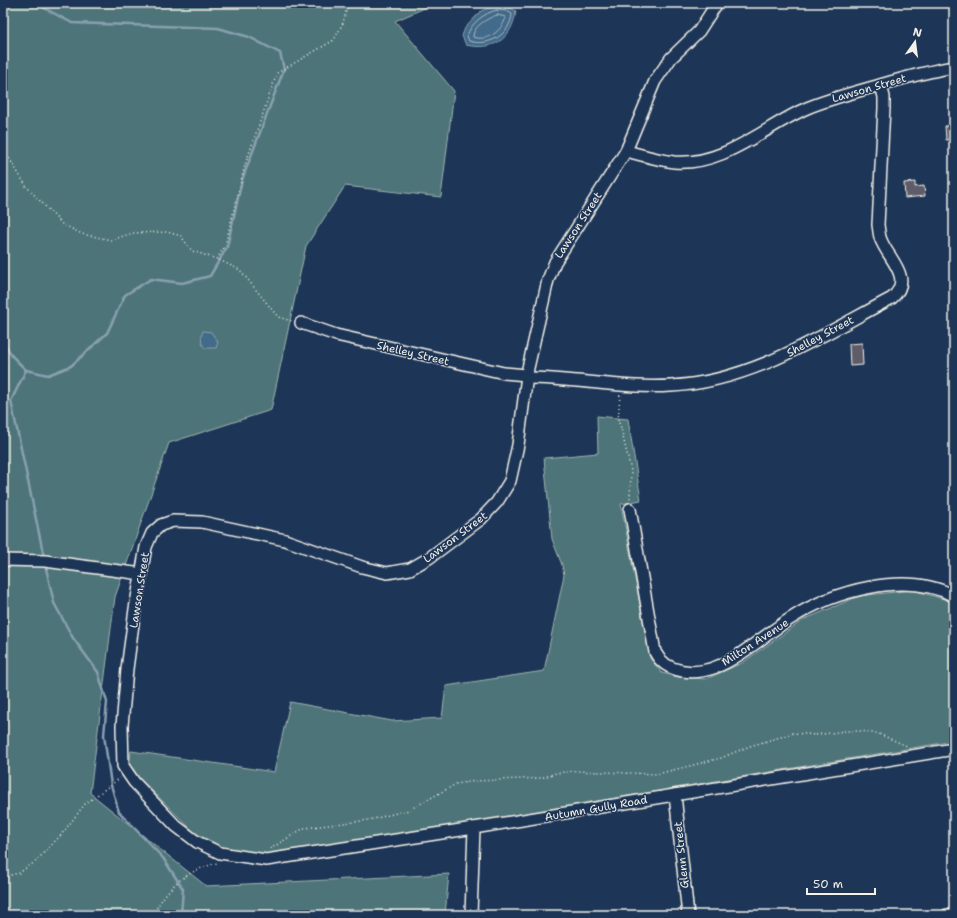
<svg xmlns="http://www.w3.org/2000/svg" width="957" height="918" font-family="'Shantell Sans',sans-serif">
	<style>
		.green { fill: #4e7579; stroke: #a1b3b0 }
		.water { fill: #426a8a; stroke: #89a0b0 }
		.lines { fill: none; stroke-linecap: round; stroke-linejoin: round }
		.shore { stroke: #adbbc2; stroke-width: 1 }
		.stream { stroke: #89a0b0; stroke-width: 2.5 }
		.building { fill: #5f5c6a; stroke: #f4f1e8 }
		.minor-casing { stroke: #f4f1e8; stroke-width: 14 }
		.path { stroke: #f4f1e8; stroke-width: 1.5; stroke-dasharray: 1 3; stroke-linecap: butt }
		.minor { stroke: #1d3557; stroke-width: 11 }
		.labels { text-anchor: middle; stroke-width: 3; stroke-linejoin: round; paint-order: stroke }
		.street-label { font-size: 11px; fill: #f4f1e8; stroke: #1d3557 }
	</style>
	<rect width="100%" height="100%" fill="#1d3557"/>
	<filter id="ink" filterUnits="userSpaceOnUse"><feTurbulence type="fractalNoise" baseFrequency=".025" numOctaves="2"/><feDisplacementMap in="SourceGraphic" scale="8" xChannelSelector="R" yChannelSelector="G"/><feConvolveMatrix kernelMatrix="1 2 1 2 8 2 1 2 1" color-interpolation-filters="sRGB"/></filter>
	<g filter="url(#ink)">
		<g class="green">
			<polygon points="3,3 436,3 395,21 454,91 441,197 345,186 306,246 271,410 169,443 115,597 90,793 206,886 449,874 445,915 3,915"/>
			<polygon points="597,416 628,419 641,500 621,504 650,658 662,673 679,677 706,679 742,663 803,620 859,596 913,590 954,602 954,741 272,856 226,849 195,833 129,768 131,751 274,772 290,702 392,721 442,718 446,686 544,671 564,575 562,565 552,539 544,458 598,453"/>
		</g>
		<g class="water">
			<path d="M496 5 509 7 516 11C512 40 493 51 466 45L462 36 465 28 481 11Z"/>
			<path d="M203 331 211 332 218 342 216 348H205C200 343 201 337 203 331Z"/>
		</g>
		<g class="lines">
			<g class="shore">
				<path d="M497 10 507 11 512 14C510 35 489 47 469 41L467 36C471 23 484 13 497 10Z"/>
				<path d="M497 15 506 17C502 31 488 42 473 37 473 26 488 18 497 15Z"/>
			</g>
			<g class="stream">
				<polyline points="3,340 12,356 26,370 48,375 71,366 107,333 125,295 151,279 182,283 210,276 227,247 242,180 284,69 280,53 249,37 218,28 72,23 44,8 40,3"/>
				<polyline points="26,370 11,401 44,557"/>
				<polyline points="45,564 54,603 73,638 98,672 107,702 104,735 111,785 119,812 163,858 183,889 181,915"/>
			</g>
		</g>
		<g class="building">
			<polygon points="954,125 954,139 946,140 945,126"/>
			<polygon points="915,182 915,187 924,186 925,196 905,198 904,183"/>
			<polygon points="862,343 863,365 850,366 849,344"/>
		</g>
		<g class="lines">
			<defs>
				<g id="minor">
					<polyline points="717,3 699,31 671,58 655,81 626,151 555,262 548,280 528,368 518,445 510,481 497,502 481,519 429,558 410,569 387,573 362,567 285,540 202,522 173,521 161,525 152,533 146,547 135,609 127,669 122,726 123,766 134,782 176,826 197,842 220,853 266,860 474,828 954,749"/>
					<path d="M626 151C642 155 657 160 674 162 724 166 764 127 807 108 831 98 856 92 880 85 904 78 929 71 954 67"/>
					<polyline points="301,323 336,335 504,373 527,375"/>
					<path d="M526 378C575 378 623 389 671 386 752 382 822 335 892 298 914 278 889 260 881 240 879 236 879 230 878 225L884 108V97L881 85"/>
					<path d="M630 509 655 652C666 674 695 675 716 667 741 657 766 634 790 619 833 591 906 570 954 596"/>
					<polyline points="3,560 45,561 142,574"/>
					<polyline points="675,795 688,915"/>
					<polyline points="471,915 474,828"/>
					<polyline points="947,915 953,915"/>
				</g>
			</defs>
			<use href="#minor" class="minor-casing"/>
			<g class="path">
				<polyline points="3,148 26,186 62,224 82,234 111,240 133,233 167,232 181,236 192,251 217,259 240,270 278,317 292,321"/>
				<polyline points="217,259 225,246 245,165 277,73 334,40 343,23 348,3"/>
				<polyline points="620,395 618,420 621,428 631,471 630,499"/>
				<polyline points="270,849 304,828 369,820 409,810 456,784 476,781 541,778 556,773 575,771 657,774 721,758 750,746 794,733 816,735 845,731 861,731 879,734 907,746"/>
				<polyline points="3,877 19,873 35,862 61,835 85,804 120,778"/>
				<path d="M153 915C168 885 185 872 217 863"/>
			</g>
			<use href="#minor" class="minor"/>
		</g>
	</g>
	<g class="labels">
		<g class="street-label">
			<text transform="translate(869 88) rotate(-16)" y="4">Lawson Street</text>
			<text transform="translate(578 225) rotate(-57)" y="4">Lawson Street</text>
			<text transform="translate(820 336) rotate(-28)" y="4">Shelley Street</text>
			<text transform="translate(413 353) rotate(13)" y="4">Shelley Street</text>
			<text transform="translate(455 537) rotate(-37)" y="4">Lawson Street</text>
			<text transform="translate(139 590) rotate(-81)" y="4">Lawson Street</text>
			<text transform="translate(755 642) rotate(-33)" y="4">Milton Avenue</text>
			<text transform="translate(596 808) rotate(-10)" y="4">Autumn Gully Road</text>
			<text transform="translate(681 855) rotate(-96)" y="4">Glenn Street</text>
		</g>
	</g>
	<rect width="957" height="918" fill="none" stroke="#1d3557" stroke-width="16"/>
	<rect x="8" y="8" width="941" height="902" fill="none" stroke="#f4f1e8" stroke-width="1.5" filter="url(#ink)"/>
	<g transform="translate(915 42) rotate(14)" stroke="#1d3557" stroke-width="3" paint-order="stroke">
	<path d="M0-3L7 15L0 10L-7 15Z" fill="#f4f1e8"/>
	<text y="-6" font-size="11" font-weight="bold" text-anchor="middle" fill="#f4f1e8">N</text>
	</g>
	<path d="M807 888v6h68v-6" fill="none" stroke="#f4f1e8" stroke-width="2"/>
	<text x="813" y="888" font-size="12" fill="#f4f1e8" stroke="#1d3557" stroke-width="3" paint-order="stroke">50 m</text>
</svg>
